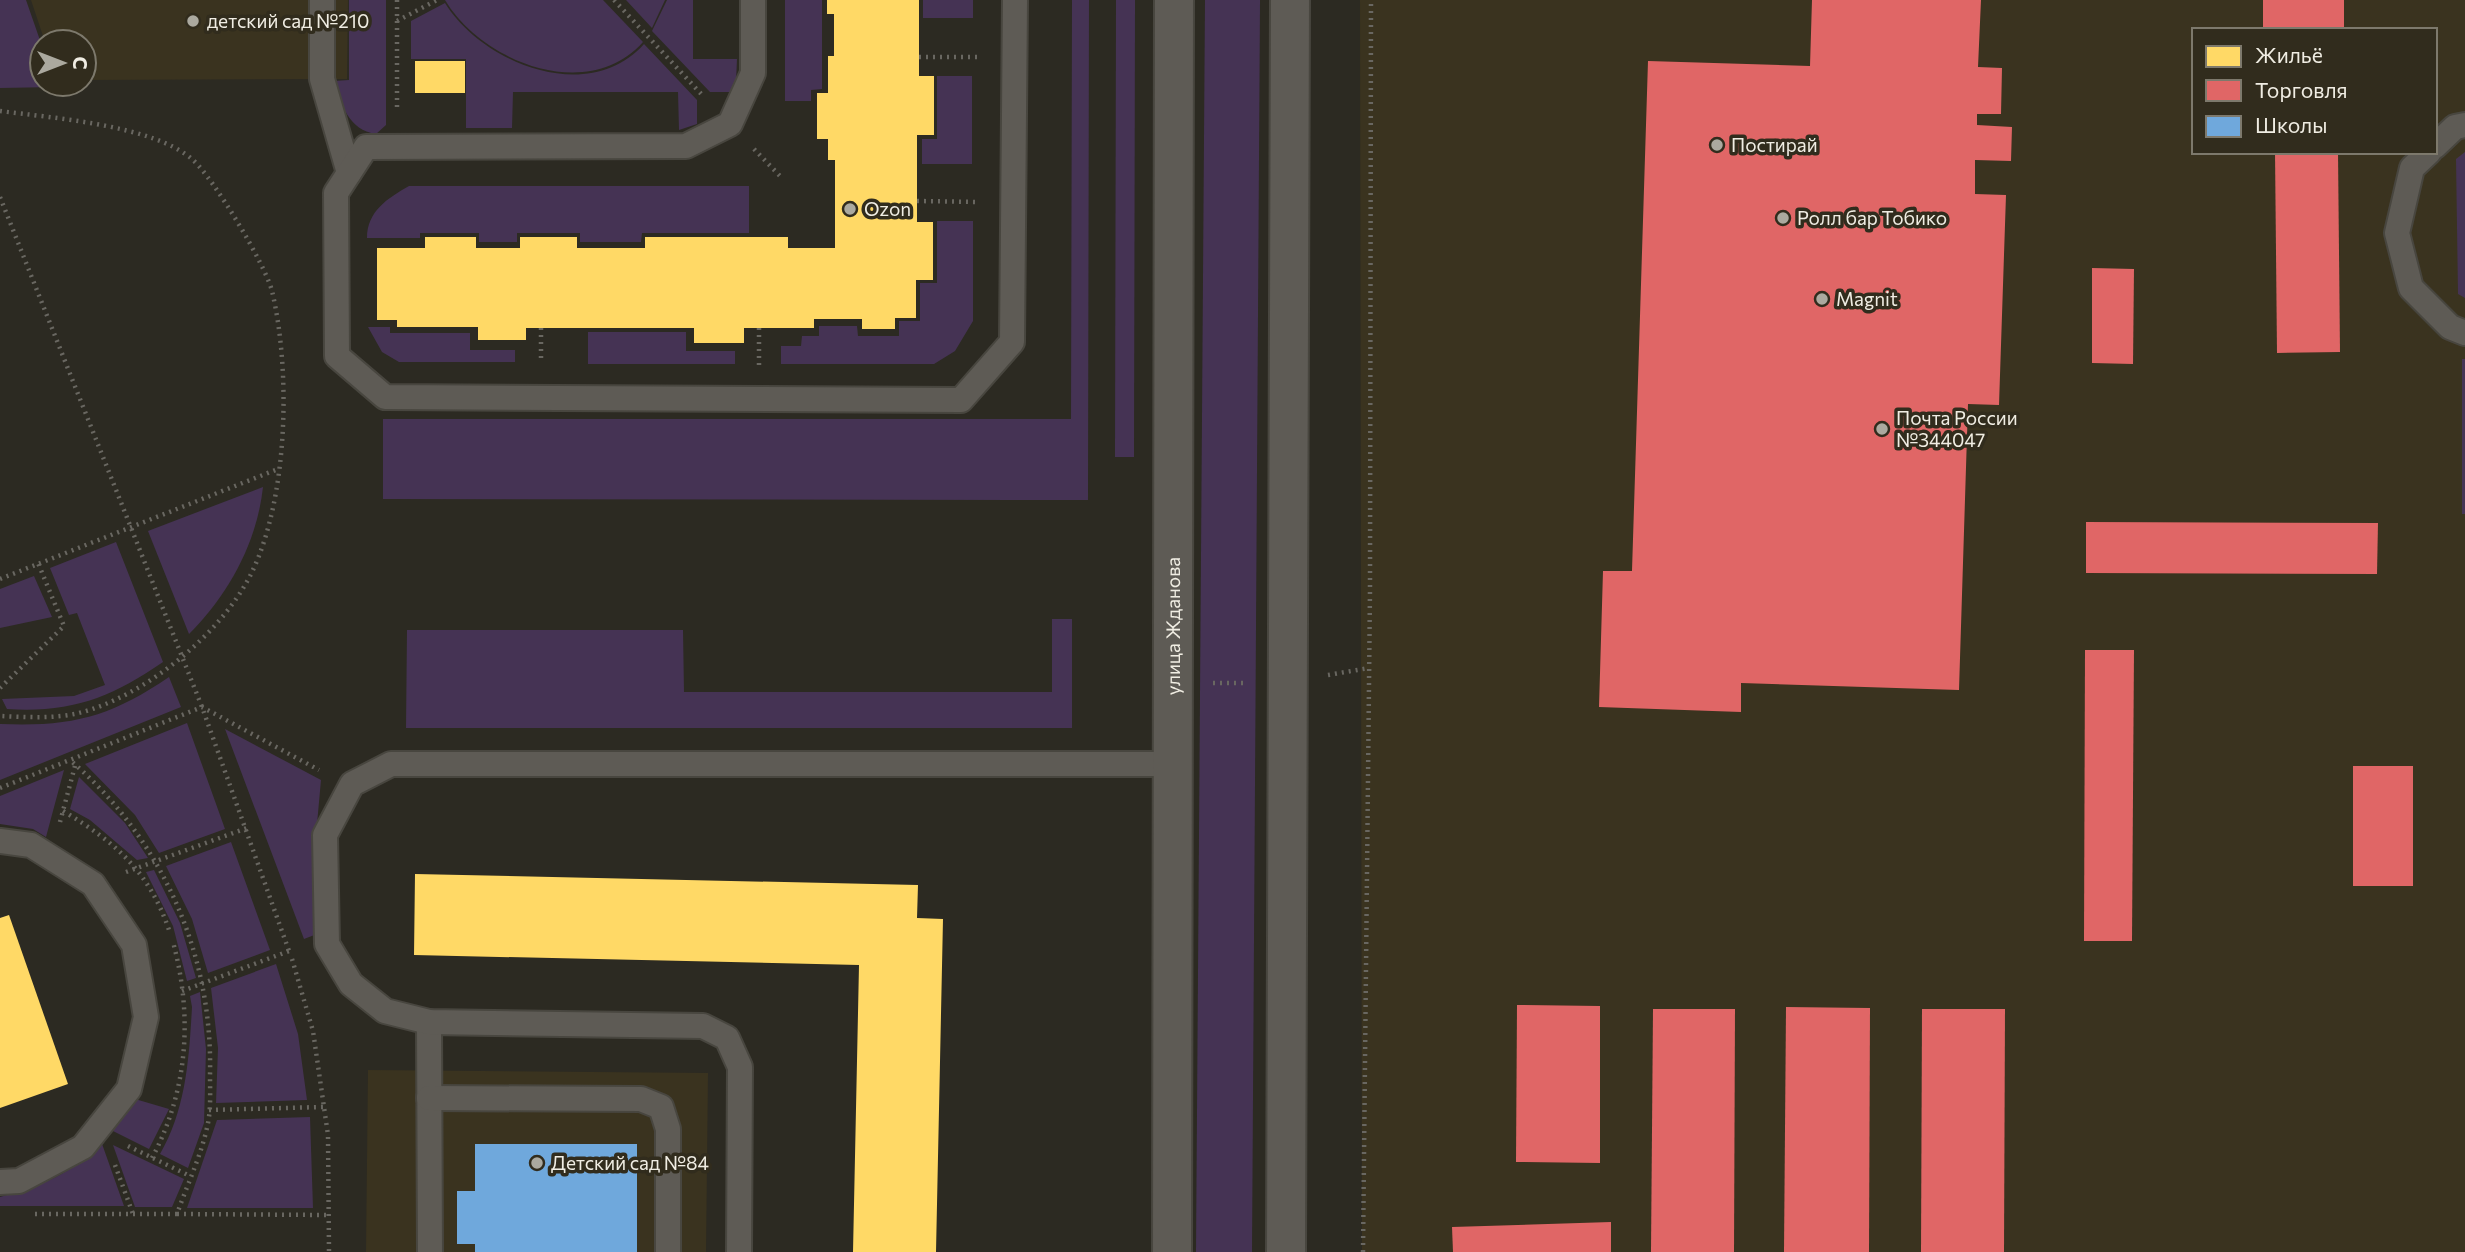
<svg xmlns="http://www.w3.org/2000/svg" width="2465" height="1252" font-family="Commissioner,sans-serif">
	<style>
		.built { fill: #3a331f; fill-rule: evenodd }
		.green { fill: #453354 }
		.homes { fill: #ffd966 }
		.shops { fill: #e06666 }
		.schools { fill: #6fa8dc }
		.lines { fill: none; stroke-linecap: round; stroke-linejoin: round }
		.lane-casing { stroke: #48463f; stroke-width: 28 }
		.street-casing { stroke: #48463f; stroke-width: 42 }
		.path { stroke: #696761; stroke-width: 4.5; stroke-dasharray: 2 5; stroke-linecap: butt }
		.lane { stroke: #5e5b55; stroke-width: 24 }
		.street { stroke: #5e5b55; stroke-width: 38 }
		.poi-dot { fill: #aba99f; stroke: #312c1d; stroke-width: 2.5 }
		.labels { text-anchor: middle; stroke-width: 7; stroke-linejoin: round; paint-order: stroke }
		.poi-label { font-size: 19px; fill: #f0ede3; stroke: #312c1d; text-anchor: start }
		.street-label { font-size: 19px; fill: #f0ede3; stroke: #312c1d }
	</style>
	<rect width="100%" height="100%" fill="#2c2a22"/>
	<g class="built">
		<polygon points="31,0 348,0 347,79 84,80 84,42 45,42"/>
		<path d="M1360 0H2465V1252H1362ZM2194 30H2435V152H2194Z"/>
		<polygon points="368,1070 708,1073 706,1252 366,1252"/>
	</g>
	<g class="green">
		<polygon points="0,0 26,0 42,46 42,84 55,84 56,87 0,88"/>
		<path d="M349 0H386V125L376 134C349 130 341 105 334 81L349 80Z"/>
		<path d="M445 0H603L643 42C588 104 482 62 445 0Z"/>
		<polygon points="626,0 665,0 652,28"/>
		<polygon points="667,0 693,0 693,59 737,59 736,82 731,92 710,92 652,31"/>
		<polygon points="785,0 822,0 822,89 811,90 811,101 785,101"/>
		<rect x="923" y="0" width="50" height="18"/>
		<polygon points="1072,0 1089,0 1088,500 383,499 383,419 1071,419"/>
		<polygon points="1116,0 1135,0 1134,457 1115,457"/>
		<polygon points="1205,0 1260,0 1252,1252 1196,1252"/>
		<path d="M445 3C483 64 589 106 644 44L697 100V124L679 130 678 92H513L512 128H466V59H411V21Z"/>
		<polygon points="937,76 972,76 972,164 922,164 922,139 937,139"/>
		<polygon points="2465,152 2465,298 2458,294 2456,159"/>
		<path d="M409 186H749V233H642L641 242H580V233H517V242H479V233H420V238H367C367 211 388 198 409 186Z"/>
		<polygon points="937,221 973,221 973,321 955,351 934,364 781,364 781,346 801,346 802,336 819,336 819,326 857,326 858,336 899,336 899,321 920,321 920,283 937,283"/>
		<polygon points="368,327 390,327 390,333 470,333 470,350 515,350 515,362 399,362 382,352"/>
		<polygon points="588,332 686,332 686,351 735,351 735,364 588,364"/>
		<rect x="2462" y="359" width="3" height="155"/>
		<path d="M263 487C257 543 228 595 189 634L148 531Z"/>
		<path d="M116 542 163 662C111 698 71 713 7 709L2 699 74 696 105 685 77 613 69 615 50 568Z"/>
		<polygon points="34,576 52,617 0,628 0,589"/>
		<polygon points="1052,619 1072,619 1072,728 406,728 407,630 683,630 684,692 1052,692"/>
		<path d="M169 677 181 707 0 780V724C72 727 110 717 169 677Z"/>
		<polygon points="187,723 225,829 159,853 135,815 85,764"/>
		<polygon points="225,729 321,780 316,835 317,934 304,939"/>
		<polygon points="64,770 46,837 33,829 0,824 0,796"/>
		<polygon points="79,777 125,823 148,858 137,860 90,820 70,809"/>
		<polygon points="231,842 270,950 208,973 192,919 166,866"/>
		<polygon points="154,870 180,923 196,978 187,981 173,926 146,872"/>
		<polygon points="276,964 298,1034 307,1100 216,1103 218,1048 211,988"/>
		<path d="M200 992 206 1049 204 1123 188 1168 160 1154C186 1109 189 1059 192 1007L190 996Z"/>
		<polygon points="135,1099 169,1109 149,1149 111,1130"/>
		<polygon points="310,1117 313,1208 187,1208 217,1120"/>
		<path d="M101 1141 124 1206H0V1197C38 1187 76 1173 101 1141Z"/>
		<polygon points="113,1145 184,1179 172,1207 135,1207"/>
	</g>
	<g class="homes">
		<polygon points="827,0 919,0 919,76 934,76 934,135 917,135 917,222 933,222 933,280 916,280 916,318 895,318 895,329 862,329 862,319 814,319 814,328 744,328 744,343 694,343 694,328 526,328 526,340 478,340 478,327 397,327 397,320 377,320 377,248 425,248 425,237 476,237 476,248 520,248 520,237 577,237 577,248 645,248 645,237 788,237 788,248 835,248 835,160 828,160 828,139 817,139 817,93 828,93 828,56 834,56 834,14 827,14"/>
		<rect x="415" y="61" width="50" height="32"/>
		<polygon points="415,874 918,885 917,918 943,919 936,1252 853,1252 859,965 414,955"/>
		<polygon points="9,915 68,1084 0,1108 0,918"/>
	</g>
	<g class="shops">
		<polygon points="1812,0 1981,0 1978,67 2002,68 2001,114 1977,114 1977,125 2012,127 2011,161 1975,160 1975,194 2006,195 1999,405 1968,404 1959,690 1741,683 1741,712 1599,707 1603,571 1632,571 1648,61 1810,66"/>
		<rect x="2263" y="0" width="81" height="30"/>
		<polygon points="2275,152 2338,152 2340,352 2277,353"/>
		<polygon points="2092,268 2134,269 2133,364 2092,363"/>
		<polygon points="2086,522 2378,523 2377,574 2086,573"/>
		<polygon points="2085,650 2134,650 2132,941 2084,941"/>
		<rect x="2353" y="766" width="60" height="120"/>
		<polygon points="1517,1005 1600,1006 1600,1163 1516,1162"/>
		<polygon points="1786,1007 1870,1008 1869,1252 1784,1252"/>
		<polygon points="1653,1009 1735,1009 1734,1252 1651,1252"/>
		<polygon points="1922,1009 2005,1009 2004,1252 1921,1252"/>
		<polygon points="1611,1222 1611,1252 1453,1252 1452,1227"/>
	</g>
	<polygon class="schools" points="475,1144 637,1144 637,1252 475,1252 475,1244 457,1244 457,1191 475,1191"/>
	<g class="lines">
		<defs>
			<g id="lane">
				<polyline points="322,0 322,79 349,173"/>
				<polyline points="753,0 753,73 730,124 686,146 366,147 336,193 337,356 385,397 961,400 1012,342 1015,0"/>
				<polyline points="2435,146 2455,127 2465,125"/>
				<polyline points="2429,152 2412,168 2397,233 2411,288 2450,327 2465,333"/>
				<polyline points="0,841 31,845 93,884 134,945 146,1017 129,1089 83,1147 19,1181 0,1182"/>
				<polyline points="429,1022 430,1252"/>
				<polyline points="429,1098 641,1099 661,1107 668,1129 668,1252"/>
				<polyline points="739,1252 740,1067 727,1038 703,1026 429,1022 385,1011 351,984 327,944 325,835 352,784 391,764 1174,764"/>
			</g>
			<g id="street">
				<path id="s1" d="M1172 1252 1174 0"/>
				<polyline points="1286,1252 1290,0"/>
			</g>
		</defs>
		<use href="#lane" class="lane-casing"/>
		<use href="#street" class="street-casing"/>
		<g class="path">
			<polyline points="397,0 397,111"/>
			<polyline points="614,0 704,97"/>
			<polyline points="397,21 437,0"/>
			<polyline points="919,57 981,57"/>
			<path d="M0 111C52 118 154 125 193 160 214 179 265 264 272 291 291 371 288 497 252 572 222 634 145 696 79 713 54 719 25 717 0 716"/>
			<polyline points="754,149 780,176"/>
			<polyline points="0,197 202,707 289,951"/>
			<polyline points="917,201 979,202"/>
			<polyline points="541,328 541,363"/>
			<polyline points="759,328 759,366"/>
			<polyline points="0,579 278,469"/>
			<polyline points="1328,675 1369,668"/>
			<polyline points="1213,683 1247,683"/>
			<polyline points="0,688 64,626 38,563"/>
			<polyline points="0,788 202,707 319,770"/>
			<path d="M63 811C115 842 149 871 169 930"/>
			<polyline points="60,822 75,766"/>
			<polyline points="126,872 247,828"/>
			<polyline points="292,959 313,1031 328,1135 329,1252"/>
			<polyline points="182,991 289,951"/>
			<polyline points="209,1110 323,1107"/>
			<polyline points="128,1146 190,1176"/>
			<path d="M152 1158C188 1090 193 1016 173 942"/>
			<polyline points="115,1165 133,1214"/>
			<path d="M35 1214H177C187 1185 202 1154 208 1123 211 1108 210 1091 210 1075 213 954 162 839 70 760"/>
			<polyline points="177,1214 328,1215"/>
			<polyline points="1363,1252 1370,590 1371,0"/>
		</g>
		<use href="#lane" class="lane"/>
		<use href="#street" class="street"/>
	</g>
	<g class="poi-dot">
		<circle cx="193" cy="21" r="7"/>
		<circle cx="1717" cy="145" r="7"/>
		<circle cx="850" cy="209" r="7"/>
		<circle cx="1783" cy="218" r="7"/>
		<circle cx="1822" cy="299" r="7"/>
		<circle cx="1882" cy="429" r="7"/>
		<circle cx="537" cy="1163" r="7"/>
	</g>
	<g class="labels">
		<g class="poi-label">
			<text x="207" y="28">детский сад №210</text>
			<text x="1731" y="152">Постирай</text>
			<text x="864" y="216">Ozon</text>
			<text x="1797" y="225">Ролл бар Тобико</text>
			<text x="1836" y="306">Magnit</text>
			<text x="1896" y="425">Почта России<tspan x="1896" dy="22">№344047</tspan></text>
			<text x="551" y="1170">Детский сад №84</text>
		</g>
		<g class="street-label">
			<text dy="7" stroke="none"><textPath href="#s1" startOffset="626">улица Жданова</textPath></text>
		</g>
	</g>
	<rect x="2192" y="28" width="245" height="126" fill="#312c1d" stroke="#7d796c" stroke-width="2"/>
	<rect x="2206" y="46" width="35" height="21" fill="#ffd966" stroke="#7d796c" stroke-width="2"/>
	<text x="2255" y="63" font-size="21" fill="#f0ede3">Жильё</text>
	<rect x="2206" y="80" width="35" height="21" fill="#e06666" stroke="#7d796c" stroke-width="2"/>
	<text x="2255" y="98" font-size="21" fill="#f0ede3">Торговля</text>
	<rect x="2206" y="116" width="35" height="21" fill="#6fa8dc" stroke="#7d796c" stroke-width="2"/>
	<text x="2255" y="133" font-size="21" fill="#f0ede3">Школы</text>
	<g transform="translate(63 63) rotate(90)"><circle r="33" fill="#312c1d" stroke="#7d796c" stroke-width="2"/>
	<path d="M0-5L12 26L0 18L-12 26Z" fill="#aba99f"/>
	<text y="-10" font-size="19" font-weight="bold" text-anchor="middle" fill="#f0ede3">С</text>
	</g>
</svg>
